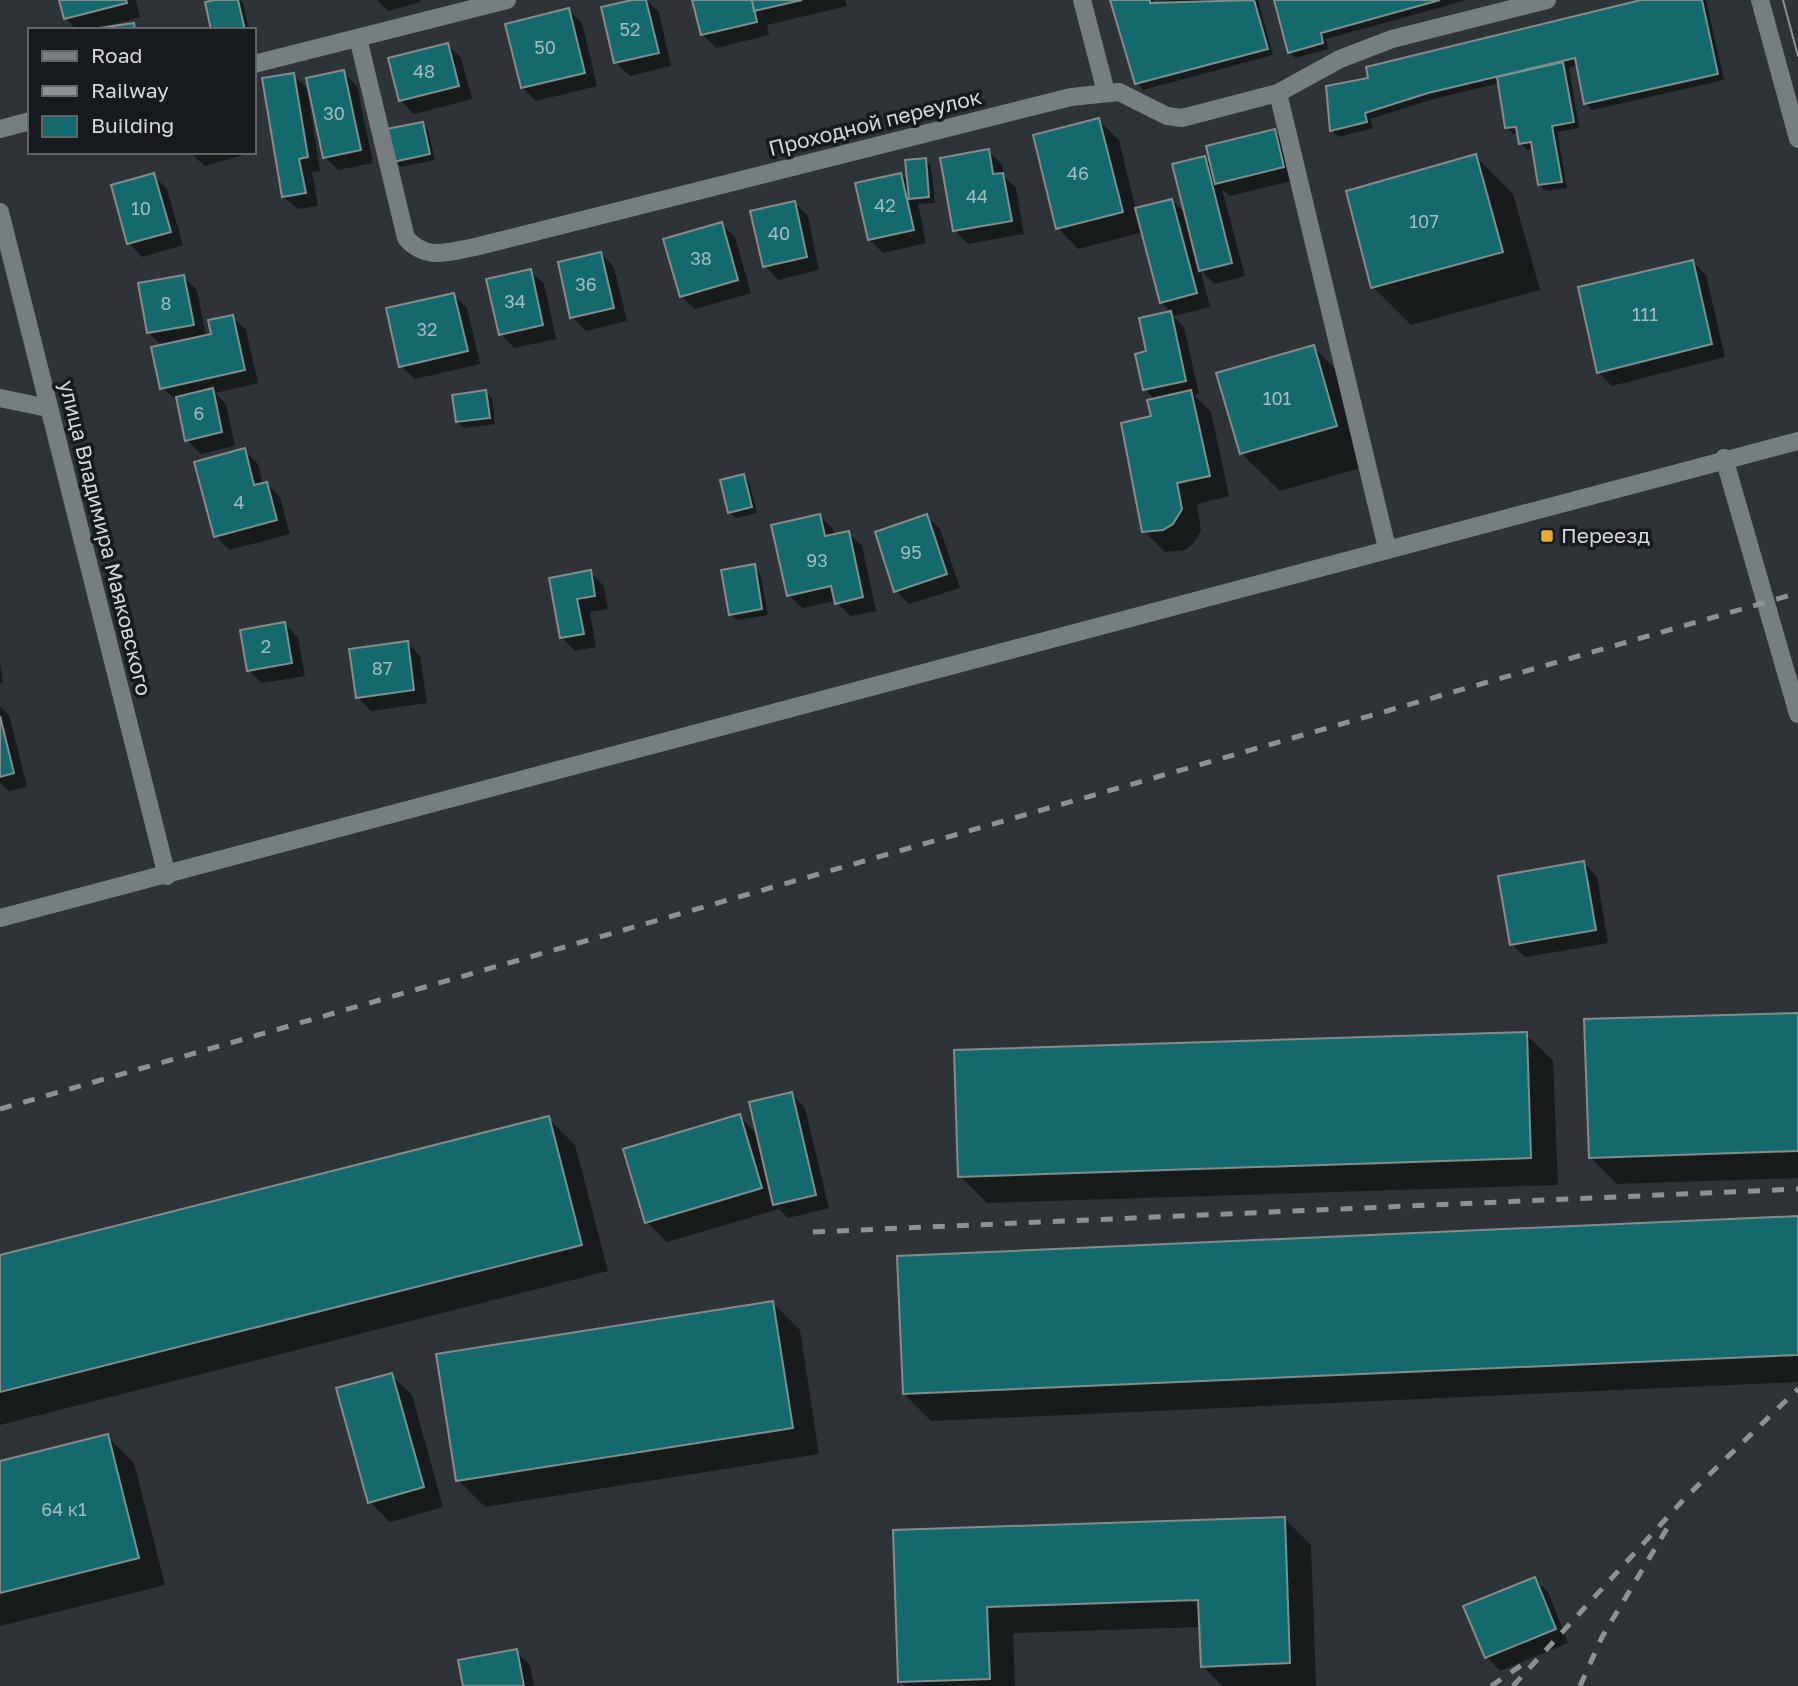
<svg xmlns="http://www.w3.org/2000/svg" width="1798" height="1686" font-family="'Golos Text',sans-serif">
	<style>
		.shadow { fill: #0007 }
		.building { fill: #14696d; stroke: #848d8d; stroke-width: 2 }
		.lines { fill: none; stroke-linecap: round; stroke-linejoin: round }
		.lane { stroke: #767e81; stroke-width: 18 }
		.street { stroke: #767e81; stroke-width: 18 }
		.secondary { stroke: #767e81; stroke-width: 18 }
		.tram { stroke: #8d9194; stroke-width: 2 }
		.rail { stroke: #8d9194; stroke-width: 5; stroke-dasharray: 12 12; stroke-linecap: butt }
		.poi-dot { fill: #e4ae35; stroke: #171a1c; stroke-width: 2.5 }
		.labels { text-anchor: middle; stroke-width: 7; stroke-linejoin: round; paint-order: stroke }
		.number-label { font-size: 18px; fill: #a4bcbf }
		.street-label { font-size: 21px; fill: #d4d8da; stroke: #171a1c }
		.poi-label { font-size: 21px; fill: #d4d8da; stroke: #171a1c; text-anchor: start }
	</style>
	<rect width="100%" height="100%" fill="#2d3336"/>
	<g class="shadow">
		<polygon points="61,0 136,0 140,17 93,30 77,30 65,18"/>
		<polygon points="223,0 240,0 243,3 249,30 213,30"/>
		<polygon points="377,0 421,0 421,2 388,11"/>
		<polygon points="640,0 646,0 659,12 671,66 630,76 616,63"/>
		<polygon points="694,0 845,0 847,6 767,25 769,35 716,48 702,34"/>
		<polygon points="1112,0 1153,0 1154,4 1169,0 1258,0 1273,55 1143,90 1137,83"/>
		<polygon points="1276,0 1467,0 1326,39 1328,49 1296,58 1289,52"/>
		<polygon points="1649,0 1706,0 1724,80 1592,110 1586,104 1578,65 1569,68 1579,128 1557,132 1567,188 1546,191 1540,185 1534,149 1527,150 1521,143 1519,133 1513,134 1507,127 1500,83 1434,99 1370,119 1373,128 1338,137 1332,130 1370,80"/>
		<polygon points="568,10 582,23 597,86 536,101 523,88"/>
		<polygon points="448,45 461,58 472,99 414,114 400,100"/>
		<polygon points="343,72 357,86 373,163 338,170 325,157"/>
		<polygon points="293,75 307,88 320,171 312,172 318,206 297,209 283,196"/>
		<polygon points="1098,120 1119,140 1136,210 1172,200 1187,215 1204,158 1212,166 1275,131 1288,145 1296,180 1230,196 1222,189 1245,276 1214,284 1200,269 1210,307 1173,316 1184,327 1199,394 1194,395 1211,412 1229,496 1197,504 1201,531 1193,544 1184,550 1165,552 1144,531 1155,400 1145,389 1148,353 1141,320 1172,313 1161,302 1143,232 1078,249 1058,228"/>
		<polygon points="422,124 428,130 435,160 401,167 395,161"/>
		<polygon points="988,151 1002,164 1004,176 1016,188 1024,234 968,244 955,230"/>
		<polygon points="190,152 251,152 251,153 204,166"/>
		<polygon points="1475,156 1513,194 1540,290 1411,325 1373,287"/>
		<polygon points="925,160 931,166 935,203 918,204 926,243 883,253 869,239 901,174 909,183"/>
		<polygon points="153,175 167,189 183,245 142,257 129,243"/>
		<polygon points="794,202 808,216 819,270 778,280 765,266"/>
		<polygon points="721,224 735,237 751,293 695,309 681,296"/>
		<polygon points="601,254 614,267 627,321 586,331 572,317"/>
		<polygon points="1693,262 1706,275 1725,357 1612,386 1598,372"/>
		<polygon points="530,271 544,284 556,339 514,348 501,334"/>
		<polygon points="184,277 197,290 206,337 213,335 232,317 246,330 258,383 215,393 226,404 235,446 201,454 187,440 178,401 162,388 163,347 149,333"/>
		<polygon points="453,295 467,308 480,364 415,379 401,366"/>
		<polygon points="1313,347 1352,385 1374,464 1280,491 1241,453"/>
		<polygon points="485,392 492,398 495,424 464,428 457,422"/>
		<polygon points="244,450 258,464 263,485 267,484 280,497 290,534 229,550 216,536"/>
		<polygon points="743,476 749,482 757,513 736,518 730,512"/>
		<polygon points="819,515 833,529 834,536 848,533 862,546 876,611 850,616 836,601 802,608 789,595"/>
		<polygon points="926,516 940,529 960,588 909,604 896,591"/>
		<polygon points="754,566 760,573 768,615 737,620 730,614"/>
		<polygon points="590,572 604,586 608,609 590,612 596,647 575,651 562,637 551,579"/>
		<polygon points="285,624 298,638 305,676 262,683 248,670"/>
		<polygon points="407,642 420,656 427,703 371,711 357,697"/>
		<polygon points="0,662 3,683 0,683"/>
		<polygon points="0,706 9,715 27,787 9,791 0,783"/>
		<polygon points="1584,863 1597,877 1608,943 1525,957 1512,944"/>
		<polygon points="1798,1015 1798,1178 1617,1184 1590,1157"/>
		<polygon points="1526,1034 1553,1061 1558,1185 987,1203 960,1176"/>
		<polygon points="792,1094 805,1108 829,1208 788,1218 779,1209 667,1242 647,1222 739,1116 758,1135"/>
		<polygon points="548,1118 575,1145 608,1271 0,1425 0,1257"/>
		<polygon points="1798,1218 1798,1382 931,1421 904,1394"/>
		<polygon points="773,1303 800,1330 819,1454 485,1507 458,1480"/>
		<polygon points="391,1375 412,1395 443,1507 390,1522 370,1502"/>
		<polygon points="107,1436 134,1463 165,1585 0,1626 0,1463"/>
		<polygon points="1284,1518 1311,1545 1316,1686 1223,1686 1202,1666 1201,1627 1013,1633 1015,1686 905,1686 900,1681 895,1531"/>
		<polygon points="1534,1579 1548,1592 1568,1643 1500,1671 1487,1657 1466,1607"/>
		<polygon points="516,1651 530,1665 534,1686 465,1686"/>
	</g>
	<g class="building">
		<polygon points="59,0 126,0 127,3 64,19"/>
		<polygon points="215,0 238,0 245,30 211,30 205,2"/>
		<polygon points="632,0 646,0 659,53 614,63 601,7"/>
		<polygon points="692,0 752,0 757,22 701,35"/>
		<polygon points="752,0 802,0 754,11"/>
		<polygon points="1110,0 1150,0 1150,3 1254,0 1268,49 1135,84"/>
		<polygon points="1274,0 1440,0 1321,33 1323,43 1288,53"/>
		<polygon points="1641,0 1702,0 1718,74 1584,104 1575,58 1428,93 1365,113 1367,122 1330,131 1326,86 1368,78 1366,67"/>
		<polygon points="569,8 585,73 521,88 505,24"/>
		<polygon points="134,23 135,30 85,30"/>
		<polygon points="448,43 459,86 399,101 388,58"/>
		<polygon points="1563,62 1574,122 1552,126 1562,182 1538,185 1531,142 1519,144 1516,127 1505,128 1497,77"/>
		<polygon points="344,70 361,150 323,158 306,78"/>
		<polygon points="294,73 308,157 299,159 306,193 282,197 262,78"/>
		<polygon points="1099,118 1123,212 1056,229 1033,135"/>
		<polygon points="423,122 430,154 393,162 386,129"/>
		<polygon points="1275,129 1284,167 1215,184 1206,146"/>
		<polygon points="989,149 993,174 1003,173 1012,221 953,231 940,158"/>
		<polygon points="1476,154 1503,252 1371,288 1346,191"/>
		<polygon points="1205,156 1232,263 1199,271 1172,164"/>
		<polygon points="926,158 929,197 909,199 905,160"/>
		<polygon points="154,173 171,232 127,244 111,185"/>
		<polygon points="901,173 914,230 868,240 855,183"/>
		<polygon points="1172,199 1197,293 1160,303 1135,208"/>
		<polygon points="795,201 807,257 763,267 750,211"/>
		<polygon points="722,222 738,280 680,297 663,239"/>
		<polygon points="601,252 614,308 570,318 558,262"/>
		<polygon points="1693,260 1712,344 1597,373 1578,287"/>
		<polygon points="531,269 543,325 499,335 486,279"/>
		<polygon points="184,275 194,325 147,333 138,283"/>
		<polygon points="454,293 468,351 399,367 386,308"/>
		<polygon points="1171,311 1186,381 1143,390 1135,354 1146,351 1139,318"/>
		<polygon points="233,315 245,370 160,389 151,347 211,334 208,320"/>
		<polygon points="1314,345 1337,426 1240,454 1216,373"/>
		<polygon points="213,388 222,432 185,441 176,397"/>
		<polygon points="486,390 490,418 456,422 452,395"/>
		<polygon points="1191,390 1210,476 1177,483 1182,509 1173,524 1163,530 1142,532 1121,423 1151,416 1147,400"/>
		<polygon points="245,448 254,485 267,482 277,520 214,537 194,462"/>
		<polygon points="744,474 752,507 728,513 720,480"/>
		<polygon points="820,514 825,536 849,531 863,597 835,604 831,586 787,596 771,525"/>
		<polygon points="927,514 947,574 894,592 875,532"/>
		<polygon points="755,564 762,609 729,615 721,570"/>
		<polygon points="591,570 595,596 577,599 584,634 560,638 549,578"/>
		<polygon points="285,622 292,663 247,671 240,630"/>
		<polygon points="408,641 414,690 356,698 349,649"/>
		<polygon points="0,716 14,773 0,777"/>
		<polygon points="1584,861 1596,930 1510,945 1498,876"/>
		<polygon points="1798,1013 1798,1151 1589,1158 1584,1019"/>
		<polygon points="1527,1032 1531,1158 958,1177 954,1050"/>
		<polygon points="792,1092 816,1195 773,1205 749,1102"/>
		<polygon points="740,1114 762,1188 645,1223 623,1149"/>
		<polygon points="549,1116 582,1245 0,1392 0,1255"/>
		<polygon points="1798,1216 1798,1355 903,1394 897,1256"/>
		<polygon points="773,1301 793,1428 456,1481 436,1354"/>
		<polygon points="392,1373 424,1487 368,1503 336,1388"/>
		<polygon points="108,1434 139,1558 0,1593 0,1461"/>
		<polygon points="1285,1517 1290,1663 1201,1667 1198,1600 987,1607 990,1679 898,1682 893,1530"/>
		<polygon points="1535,1577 1556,1629 1485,1658 1463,1606"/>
		<polygon points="517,1649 524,1686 463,1686 458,1660"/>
	</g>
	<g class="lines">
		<g class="lane">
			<polyline points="1082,0 1106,92"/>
			<path d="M358 38 406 238C426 261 447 252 475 247L1071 97 1119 92 1167 116 1182 118 1278 93 1340 59 1392 39 1547 0"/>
			<polyline points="254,64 507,0"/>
			<polyline points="0,129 30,121"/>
			<polyline points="0,398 48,408"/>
		</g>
		<g class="street">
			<polyline points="1760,0 1798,139"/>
			<polyline points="1278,93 1387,548"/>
			<polyline points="0,212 167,876"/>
		</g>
		<g class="secondary">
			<polyline points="1724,458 1798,714"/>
			<polyline points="0,918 1798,441"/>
		</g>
		<polyline class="tram" points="1783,0 1798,56"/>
		<g class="rail">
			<polyline points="0,1109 1798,593"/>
			<polyline points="813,1232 1798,1189"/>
			<polyline points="1491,1686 1529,1660"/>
			<polyline points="1513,1686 1685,1498 1798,1389"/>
			<polyline points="1580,1686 1602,1637 1669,1525"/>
		</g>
	</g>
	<rect class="poi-dot" x="1540" y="529" width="14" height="14" rx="3.5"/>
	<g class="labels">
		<g class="number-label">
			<text x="630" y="36">52</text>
			<text x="545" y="54">50</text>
			<text x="424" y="78">48</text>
			<text x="334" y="120">30</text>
			<text x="1078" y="180">46</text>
			<text x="977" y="203">44</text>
			<text x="885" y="212">42</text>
			<text x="141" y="215">10</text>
			<text x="1424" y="228">107</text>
			<text x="779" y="240">40</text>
			<text x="701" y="265">38</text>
			<text x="586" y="291">36</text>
			<text x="515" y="308">34</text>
			<text x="166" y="310">8</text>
			<text x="1645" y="321">111</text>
			<text x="427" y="336">32</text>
			<text x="1277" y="405">101</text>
			<text x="199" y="420">6</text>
			<text x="239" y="509">4</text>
			<text x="911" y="559">95</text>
			<text x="817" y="567">93</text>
			<text x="266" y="653">2</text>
			<text x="382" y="675">87</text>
			<text x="64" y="1516">64 к1</text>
		</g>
		<g class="street-label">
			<text transform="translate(875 123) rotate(-14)" y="7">Проходной переулок</text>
			<text transform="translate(105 538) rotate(76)" y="7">улица Владимира Маяковского</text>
		</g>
		<g class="poi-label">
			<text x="1561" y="543">Переезд</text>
		</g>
	</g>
	<rect x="28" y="28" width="228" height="126" fill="#171a1c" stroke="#636668" stroke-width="2"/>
	<rect x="42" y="51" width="35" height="10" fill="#767e81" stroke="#636668" stroke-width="2"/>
	<text x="91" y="63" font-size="21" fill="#d4d8da">Road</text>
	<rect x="42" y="86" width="35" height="10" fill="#8d9194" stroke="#636668" stroke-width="2"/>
	<text x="91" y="98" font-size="21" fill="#d4d8da">Railway</text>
	<rect x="42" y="116" width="35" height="21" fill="#14696d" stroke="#636668" stroke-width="2"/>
	<text x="91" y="133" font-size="21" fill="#d4d8da">Building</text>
</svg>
